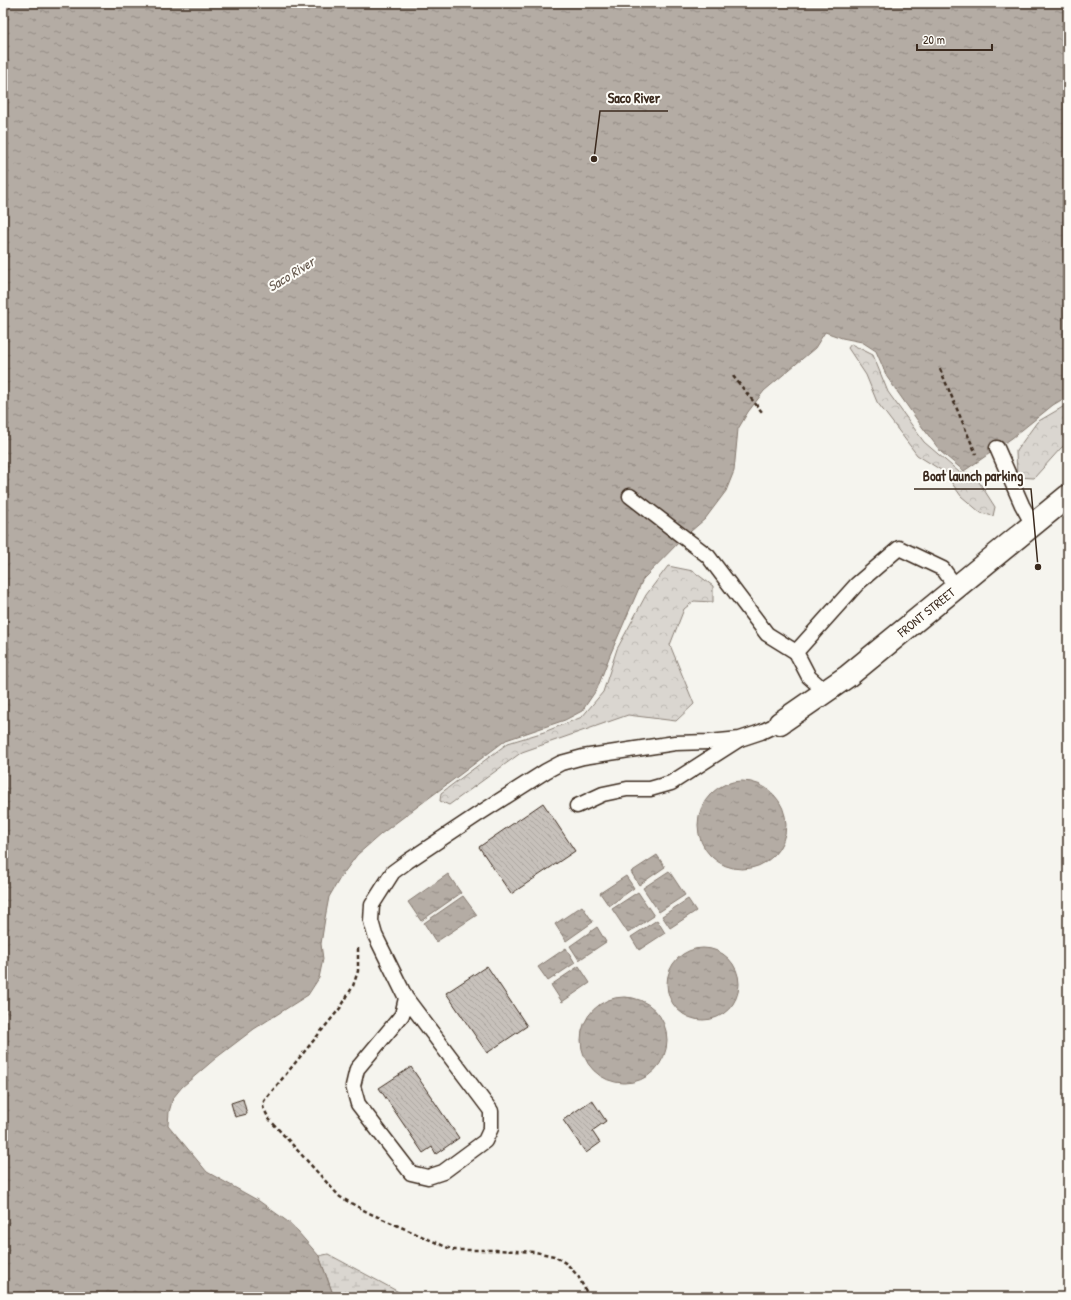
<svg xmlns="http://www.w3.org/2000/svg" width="1071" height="1300" font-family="'Patrick Hand',sans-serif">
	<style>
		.forest { fill: url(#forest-crowns); stroke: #8a8077 }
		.wetland { fill: url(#wetland-marsh); stroke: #8a8077 }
		.water { fill: url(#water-ripples); stroke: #84786e }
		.building { fill: url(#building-back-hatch); stroke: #3b2a1e }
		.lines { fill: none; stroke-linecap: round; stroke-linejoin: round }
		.lane-casing { stroke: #3b2a1e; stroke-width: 17 }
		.street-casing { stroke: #3b2a1e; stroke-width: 25 }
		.path { stroke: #3b2a1e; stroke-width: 2.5; stroke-dasharray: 4 3; stroke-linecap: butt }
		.lane { stroke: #fdfcf7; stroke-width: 14 }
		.street { stroke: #fdfcf7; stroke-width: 22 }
		.labels { text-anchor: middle; stroke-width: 4; stroke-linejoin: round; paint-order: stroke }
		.street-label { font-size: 13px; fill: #3b2a1e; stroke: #fdfcf7 }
		.water-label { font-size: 14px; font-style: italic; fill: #65584d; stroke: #fdfcf7 }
		.leader { fill: none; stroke: #3b2a1e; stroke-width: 1.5 }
		.callout-dot { fill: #3b2a1e; stroke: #fdfcf7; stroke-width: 1.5 }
		.callout-label { font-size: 14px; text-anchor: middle; font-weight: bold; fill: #3b2a1e; stroke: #fdfcf7; stroke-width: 4; stroke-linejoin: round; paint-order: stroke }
	</style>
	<defs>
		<pattern id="forest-crowns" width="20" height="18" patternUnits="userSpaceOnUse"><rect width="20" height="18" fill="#dad6d0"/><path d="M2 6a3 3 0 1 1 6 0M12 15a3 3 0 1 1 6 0" fill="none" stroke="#bcb8b2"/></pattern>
		<pattern id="wetland-marsh" width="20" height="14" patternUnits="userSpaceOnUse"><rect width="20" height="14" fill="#dad6d0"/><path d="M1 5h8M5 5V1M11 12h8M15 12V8" fill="none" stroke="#bcb8b2"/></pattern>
		<pattern id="water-ripples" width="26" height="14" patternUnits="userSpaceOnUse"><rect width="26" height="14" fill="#b4aca4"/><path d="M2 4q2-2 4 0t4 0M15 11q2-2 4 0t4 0" fill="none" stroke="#948c85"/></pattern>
		<pattern id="building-back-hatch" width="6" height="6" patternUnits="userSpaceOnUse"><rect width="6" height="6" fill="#c7c1bb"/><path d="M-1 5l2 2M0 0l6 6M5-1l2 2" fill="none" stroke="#aca6a0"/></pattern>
	</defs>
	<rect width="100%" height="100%" fill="#f5f4ee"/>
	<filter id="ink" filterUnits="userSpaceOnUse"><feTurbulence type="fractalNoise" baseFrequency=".025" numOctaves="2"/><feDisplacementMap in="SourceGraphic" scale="8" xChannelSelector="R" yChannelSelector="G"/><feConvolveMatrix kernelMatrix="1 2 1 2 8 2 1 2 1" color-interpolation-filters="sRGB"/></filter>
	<g filter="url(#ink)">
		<g class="forest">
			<polygon points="851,344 873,355 888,392 924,442 959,472 974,474 995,507 993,516 981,513 961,496 944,472 917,455 877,402 866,375 848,348"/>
			<polygon points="1068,404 1068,443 1061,448 1034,478 1017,477 1016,451 1037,422"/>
			<polygon points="668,566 693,571 713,586 713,602 694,601 684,609 670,645 694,704 676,721 628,715 522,752 449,805 440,801 441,793 508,743 544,732 582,717 603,692 617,649 646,595"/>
		</g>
		<polygon class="wetland" points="328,1254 408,1297 334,1297 319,1256"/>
		<g class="water">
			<polygon points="3,3 1068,3 1068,396 1053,405 1012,438 964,471 941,452 920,424 887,377 876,351 862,342 842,338 825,332 815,348 764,391 748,412 738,429 734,471 726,491 705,519 683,538 643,579 610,655 597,689 582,711 565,720 506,740 381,834 357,855 340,878 329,897 325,918 321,944 323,959 319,978 308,995 254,1029 216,1058 182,1087 173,1098 169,1112 168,1125 207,1172 259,1201 291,1224 319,1256 334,1297 3,1297"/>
			<circle cx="742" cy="825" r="44"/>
			<polygon points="657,855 665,867 639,885 631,872"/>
			<polygon points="669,871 685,895 659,912 643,888"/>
			<polygon points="448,874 461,893 421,921 408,902"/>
			<polygon points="626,876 634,888 609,906 600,893"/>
			<polygon points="638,892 654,916 628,933 612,909"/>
			<polygon points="463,896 477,915 436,942 424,923"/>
			<polygon points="688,899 696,911 670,928 662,916"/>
			<polygon points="582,906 593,922 566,941 555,924"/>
			<polygon points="657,920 665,933 639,950 631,937"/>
			<polygon points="597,927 606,942 579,960 570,946"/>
			<circle cx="703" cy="984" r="36"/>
			<polygon points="566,948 575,963 548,981 538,967"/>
			<polygon points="579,966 590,983 562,1002 551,985"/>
			<circle cx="624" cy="1040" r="43"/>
		</g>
		<g class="building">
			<polygon points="543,803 575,851 511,894 479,847"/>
			<polygon points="487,966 527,1026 487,1053 446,993"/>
			<polygon points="411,1067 459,1138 436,1154 432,1147 423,1153 379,1088"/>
			<polygon points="243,1099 247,1114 235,1117 231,1103"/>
			<polygon points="592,1100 606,1121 592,1131 600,1143 586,1153 563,1120"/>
		</g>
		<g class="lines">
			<defs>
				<g id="lane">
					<polyline points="997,448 1022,505 1033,525"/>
					<polyline points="630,496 708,556 767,634 796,652"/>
					<polyline points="826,692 809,677 796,652 857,584 899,548 943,569 956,587"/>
					<polyline points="577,806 603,794 627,789 650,789 671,783 738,740"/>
					<polyline points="406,998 491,1111 491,1128 485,1141 443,1172 428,1177 411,1173 358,1104 353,1086 357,1069 402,1015 406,998 375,935 371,921 372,905 393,872 408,861 477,815 546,771 561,763 583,757 675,743 709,742 740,739 761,732 780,723"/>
				</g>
				<polyline id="street" points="780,723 848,676 1068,496"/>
			</defs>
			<use href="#lane" class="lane-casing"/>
			<use href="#street" class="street-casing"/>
			<g class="path">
				<polyline points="940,369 976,454"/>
				<polyline points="733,376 762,412"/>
				<polyline points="358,948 358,971 353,986 341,1007 264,1101 263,1107 269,1119 340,1197 369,1213 453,1250 496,1250 535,1252 554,1256 567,1264 578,1276 589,1297"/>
			</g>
			<use href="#lane" class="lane"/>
			<use href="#street" class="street"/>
		</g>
	</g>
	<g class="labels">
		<g class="street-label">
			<text transform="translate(926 612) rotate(-39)" y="5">FRONT STREET</text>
		</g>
		<g class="water-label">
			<text transform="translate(291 274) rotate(-32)" y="5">Saco River</text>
		</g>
	</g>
	<path class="leader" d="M594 159L600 111H668M1038 567L1031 489H914"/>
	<g class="callout-dot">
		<circle cx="594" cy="159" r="4"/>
		<circle cx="1038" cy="567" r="4"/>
	</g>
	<g class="callout-label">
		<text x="634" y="103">Saco River</text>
		<text x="973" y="481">Boat launch parking</text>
	</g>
	<rect width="1071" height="1300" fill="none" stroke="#fdfcf7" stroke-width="16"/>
	<rect x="8" y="8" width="1055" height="1284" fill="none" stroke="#3b2a1e" stroke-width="1.5" filter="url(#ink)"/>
	<path d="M917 44v6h75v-6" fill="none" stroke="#3b2a1e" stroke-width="2"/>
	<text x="923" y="44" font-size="12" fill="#3b2a1e" stroke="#fdfcf7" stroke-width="3" paint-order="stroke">20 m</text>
</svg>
